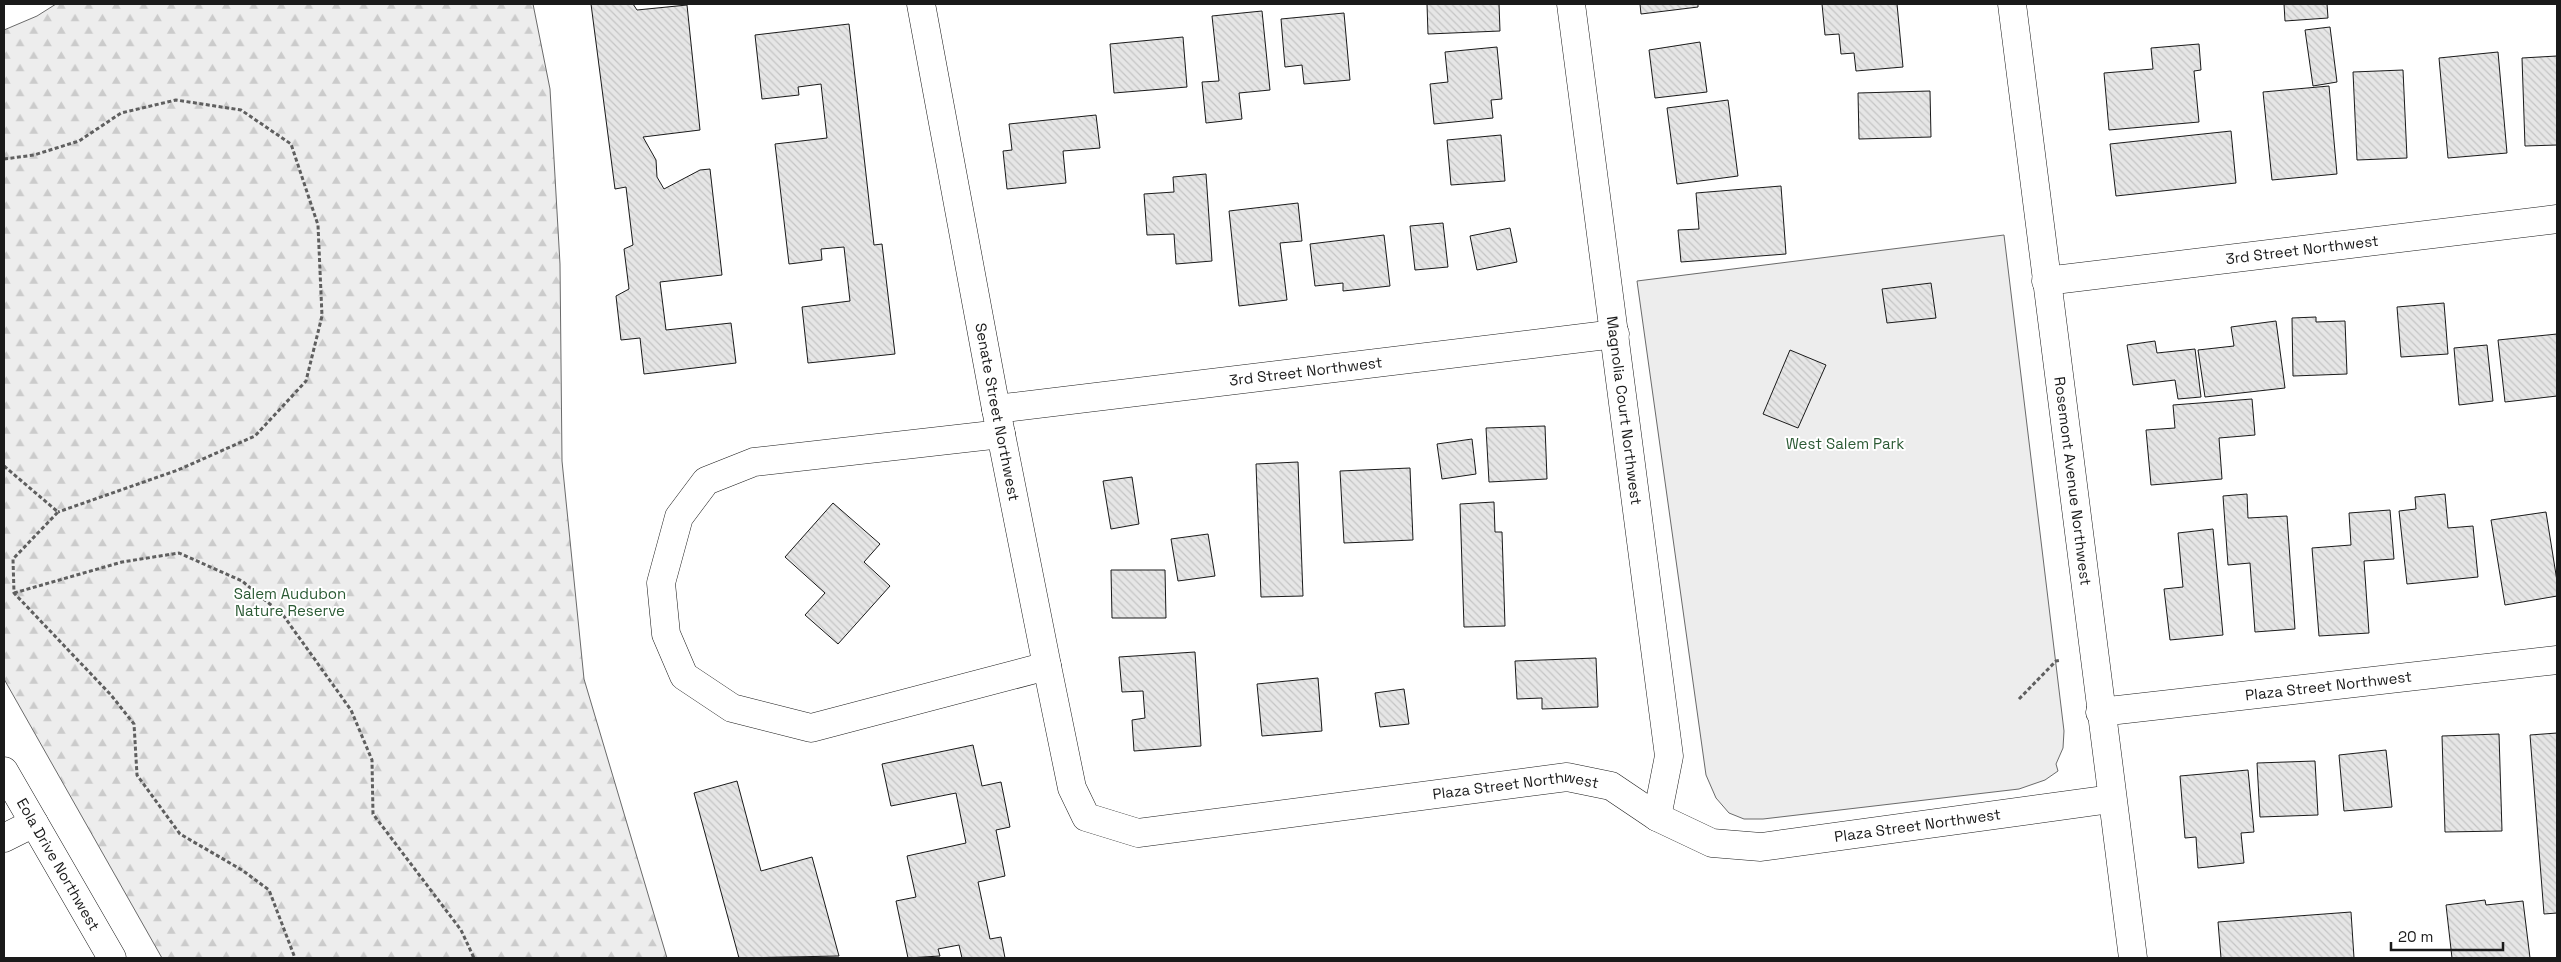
<svg xmlns="http://www.w3.org/2000/svg" width="2561" height="962" font-family="'Space Grotesk',sans-serif">
	<style>
		.forest { fill: url(#forest-firs); stroke: #6a6a6a }
		.built { fill: #ededed; stroke: #6a6a6a }
		.building { fill: url(#building-back-hatch); stroke: #1a1a1a }
		.lines { fill: none; stroke-linecap: round; stroke-linejoin: round }
		.minor-casing { stroke: #1a1a1a; stroke-width: 29 }
		.major-casing { stroke: #1a1a1a; stroke-width: 29 }
		.path { stroke: #5f5f5f; stroke-width: 3; stroke-dasharray: 4 2.5; stroke-linecap: butt }
		.minor { stroke: #fff; stroke-width: 28 }
		.major { stroke: #fff; stroke-width: 28 }
		.labels { text-anchor: middle; stroke-width: 4; stroke-linejoin: round; paint-order: stroke }
		.street-label { font-size: 15px; fill: #1a1a1a; stroke: #fff }
		.park-label { font-size: 15px; fill: #2b5a34; stroke: #fff }
	</style>
	<defs>
		<pattern id="forest-firs" width="22" height="20" patternUnits="userSpaceOnUse" patternTransform="scale(1.25)"><rect width="22" height="20" fill="#ededed"/><path d="M5 1l3.5 6h-7zM16 11l3.5 6h-7z" fill="#cbcbcb"/></pattern>
		<pattern id="building-back-hatch" width="6" height="6" patternUnits="userSpaceOnUse" patternTransform="scale(1.25)"><rect width="6" height="6" fill="#e6e6e6"/><path d="M-1 5l2 2M0 0l6 6M5-1l2 2" fill="none" stroke="#c5c5c5"/></pattern>
	</defs>
	<rect width="100%" height="100%" fill="#fff"/>
	<polygon class="forest" points="56,4 533,4 550,89 560,264 562,461 584,679 667,958 162,958 4,679 4,30 37,16"/>
	<polygon class="built" points="2004,235 2064,731 2063,748 2056,764 2058,771 2045,780 2019,789 1763,819 1744,819 1729,813 1716,798 1706,775 1637,281"/>
	<g class="building">
		<polygon points="591,4 633,4 637,10 687,5 700,130 643,137 656,160 657,177 664,189 700,170 710,169 722,275 660,282 666,330 731,323 736,363 644,374 640,338 621,340 616,296 629,289 624,249 633,245 626,187 615,189"/>
		<polygon points="1427,4 1499,4 1500,31 1428,34"/>
		<polygon points="1640,4 1698,4 1698,7 1641,14"/>
		<polygon points="1822,4 1897,4 1903,67 1856,71 1854,53 1841,54 1839,34 1825,35"/>
		<polygon points="2284,4 2327,4 2328,18 2285,21"/>
		<polygon points="1262,11 1270,90 1239,93 1242,119 1206,123 1202,82 1219,81 1212,16"/>
		<polygon points="1344,13 1350,80 1304,84 1302,65 1285,67 1281,19"/>
		<polygon points="849,24 874,245 882,244 895,354 808,363 802,307 850,301 844,247 821,249 822,260 789,264 775,144 827,138 821,84 798,87 799,95 762,99 755,35"/>
		<polygon points="2330,27 2337,82 2313,86 2305,30"/>
		<polygon points="1183,37 1187,87 1114,93 1110,44"/>
		<polygon points="1700,42 1707,92 1655,98 1649,50"/>
		<polygon points="2199,44 2201,70 2194,71 2199,122 2109,130 2104,73 2153,69 2151,48"/>
		<polygon points="1497,47 1502,99 1491,100 1493,118 1434,124 1430,84 1448,82 1445,52"/>
		<polygon points="2498,52 2507,153 2448,158 2439,58"/>
		<polygon points="2557,56 2557,145 2525,146 2522,58"/>
		<polygon points="2403,70 2407,158 2357,160 2353,72"/>
		<polygon points="2329,86 2337,174 2272,180 2263,92"/>
		<polygon points="1930,91 1931,137 1859,139 1858,93"/>
		<polygon points="1728,100 1738,176 1677,184 1667,108"/>
		<polygon points="1096,115 1100,148 1063,151 1066,183 1007,189 1003,151 1012,150 1009,124"/>
		<polygon points="2231,131 2236,183 2116,196 2110,144"/>
		<polygon points="1501,135 1505,181 1451,185 1447,140"/>
		<polygon points="1206,174 1212,261 1176,264 1174,234 1147,235 1144,194 1174,192 1173,177"/>
		<polygon points="1781,186 1786,254 1681,262 1678,230 1699,229 1696,193"/>
		<polygon points="1298,203 1302,241 1280,243 1287,300 1239,306 1229,211"/>
		<polygon points="1443,223 1448,267 1415,270 1410,226"/>
		<polygon points="1510,228 1517,262 1477,270 1470,236"/>
		<polygon points="1384,235 1390,286 1343,291 1343,283 1315,286 1310,244"/>
		<polygon points="1931,283 1936,318 1887,323 1882,289"/>
		<polygon points="2444,303 2448,354 2401,357 2397,307"/>
		<polygon points="2316,317 2316,322 2345,321 2347,374 2293,376 2292,318"/>
		<polygon points="2276,321 2285,388 2205,397 2198,350 2234,346 2231,327"/>
		<polygon points="2557,334 2557,396 2505,402 2498,340"/>
		<polygon points="2155,341 2157,353 2195,349 2201,397 2178,399 2175,380 2133,385 2127,345"/>
		<polygon points="2487,345 2493,401 2459,405 2454,348"/>
		<polygon points="1790,350 1826,365 1798,428 1763,414"/>
		<polygon points="2252,399 2255,435 2219,438 2222,479 2151,485 2146,430 2175,428 2173,405"/>
		<polygon points="1545,426 1547,479 1489,482 1486,428"/>
		<polygon points="1472,439 1476,474 1442,479 1437,444"/>
		<polygon points="1298,462 1303,596 1261,597 1256,464"/>
		<polygon points="1410,468 1413,540 1344,543 1340,471"/>
		<polygon points="1132,477 1139,524 1111,529 1103,481"/>
		<polygon points="2247,494 2248,518 2287,516 2295,629 2255,632 2250,563 2228,565 2223,496"/>
		<polygon points="2445,494 2448,528 2473,526 2478,577 2407,584 2399,511 2416,509 2415,497"/>
		<polygon points="1494,502 1495,532 1502,532 1505,626 1464,627 1460,504"/>
		<polygon points="833,503 880,544 864,562 890,586 838,644 805,615 825,593 785,557"/>
		<polygon points="2390,510 2394,559 2364,561 2369,633 2319,636 2312,548 2351,545 2349,513"/>
		<polygon points="2546,512 2557,581 2557,596 2505,605 2491,520"/>
		<polygon points="2213,529 2223,635 2170,640 2164,589 2183,587 2178,533"/>
		<polygon points="1208,534 1215,576 1178,581 1171,539"/>
		<polygon points="1111,570 1165,570 1166,618 1112,618"/>
		<polygon points="1195,652 1201,746 1134,751 1132,720 1145,718 1143,691 1122,692 1119,657"/>
		<polygon points="1596,658 1598,707 1542,709 1542,698 1517,699 1515,661"/>
		<polygon points="1318,678 1322,731 1262,736 1257,684"/>
		<polygon points="1404,689 1409,724 1380,727 1375,693"/>
		<polygon points="2557,733 2557,913 2544,914 2530,735"/>
		<polygon points="2499,734 2502,831 2445,832 2442,736"/>
		<polygon points="973,745 982,786 1001,782 1010,827 996,830 1005,876 978,882 990,939 1001,937 1005,958 962,958 959,945 938,949 940,956 908,958 896,901 916,897 907,856 966,843 956,793 891,806 882,764"/>
		<polygon points="2386,750 2392,807 2344,811 2339,755"/>
		<polygon points="2315,761 2318,815 2260,817 2257,763"/>
		<polygon points="2248,770 2254,832 2241,833 2244,863 2198,868 2196,837 2185,838 2180,776"/>
		<polygon points="737,781 761,871 812,857 839,956 739,958 694,793"/>
		<polygon points="2485,900 2486,905 2523,901 2530,958 2452,958 2446,905"/>
		<polygon points="2351,912 2354,958 2221,958 2218,922"/>
	</g>
	<g class="lines">
		<defs>
			<g id="minor">
				<path id="s1" d="M921 4 996 409 1047 666 1072 788 1086 817 1138 833 1567 777 1611 786 1657 817 1712 843 1761 847 2111 799"/>
				<path id="s2" d="M1571 4 1669 756 1657 817"/>
				<path id="s3" d="M2012 4 2133 958"/>
				<path id="s4" d="M2046 281 2557 219"/>
				<path id="s5" d="M996 409 1615 334"/>
				<polyline points="1001,434 754,462 706,481 679,517 661,583 666,634 684,676 732,708 811,728 1047,666"/>
				<path id="s6" d="M2100 712 2557 660"/>
				<polyline points="4,838 34,823"/>
			</g>
			<g id="major">
				<path id="s7" d="M4 771 112 958"/>
			</g>
		</defs>
		<use href="#minor" class="minor-casing"/>
		<use href="#major" class="major-casing"/>
		<g class="path">
			<polyline points="4,159 34,155 79,141 121,113 176,100 241,110 291,144 318,225 322,316 306,381 255,436 178,470 58,512"/>
			<polyline points="4,466 58,512 13,559 14,593 111,695 134,724 137,775 180,834 242,870 269,890 295,958"/>
			<polyline points="14,593 122,562 179,553 242,581 283,615 351,710 372,760 373,814 461,930 474,958"/>
			<polyline points="2019,699 2056,661 2061,660"/>
		</g>
		<use href="#minor" class="minor"/>
		<use href="#major" class="major"/>
	</g>
	<g class="labels">
		<g class="street-label">
			<text dy="5" stroke="none"><textPath href="#s4" startOffset="258">3rd Street Northwest</textPath></text>
			<text dy="5" stroke="none"><textPath href="#s5" startOffset="312">3rd Street Northwest</textPath></text>
			<text dy="5" stroke="none"><textPath href="#s2" startOffset="410">Magnolia Court Northwest</textPath></text>
			<text dy="5" stroke="none"><textPath href="#s1" startOffset="415">Senate Street Northwest</textPath></text>
			<text dy="5" stroke="none"><textPath href="#s3" startOffset="481">Rosemont Avenue Northwest</textPath></text>
			<text dy="5" stroke="none"><textPath href="#s6" startOffset="230">Plaza Street Northwest</textPath></text>
			<text dy="5" stroke="none"><textPath href="#s1" startOffset="1266">Plaza Street Northwest</textPath></text>
			<text dy="5" stroke="none"><textPath href="#s1" startOffset="1686">Plaza Street Northwest</textPath></text>
			<text dy="5" stroke="none"><textPath href="#s7" startOffset="108">Eola Drive Northwest</textPath></text>
		</g>
		<g class="park-label">
			<text x="1845" y="449">West Salem Park</text>
			<text x="290" y="599">Salem Audubon<tspan x="290" dy="17">Nature Reserve</tspan></text>
		</g>
	</g>
	<rect width="2561" height="962" fill="none" stroke="#1a1a1a" stroke-width="10"/>
	<path d="M2391 942v8h112v-8" fill="none" stroke="#1a1a1a" stroke-width="2.5"/>
	<text x="2398" y="942" font-size="15" fill="#1a1a1a" stroke="#ffffff" stroke-width="4" paint-order="stroke">20 m</text>
</svg>
